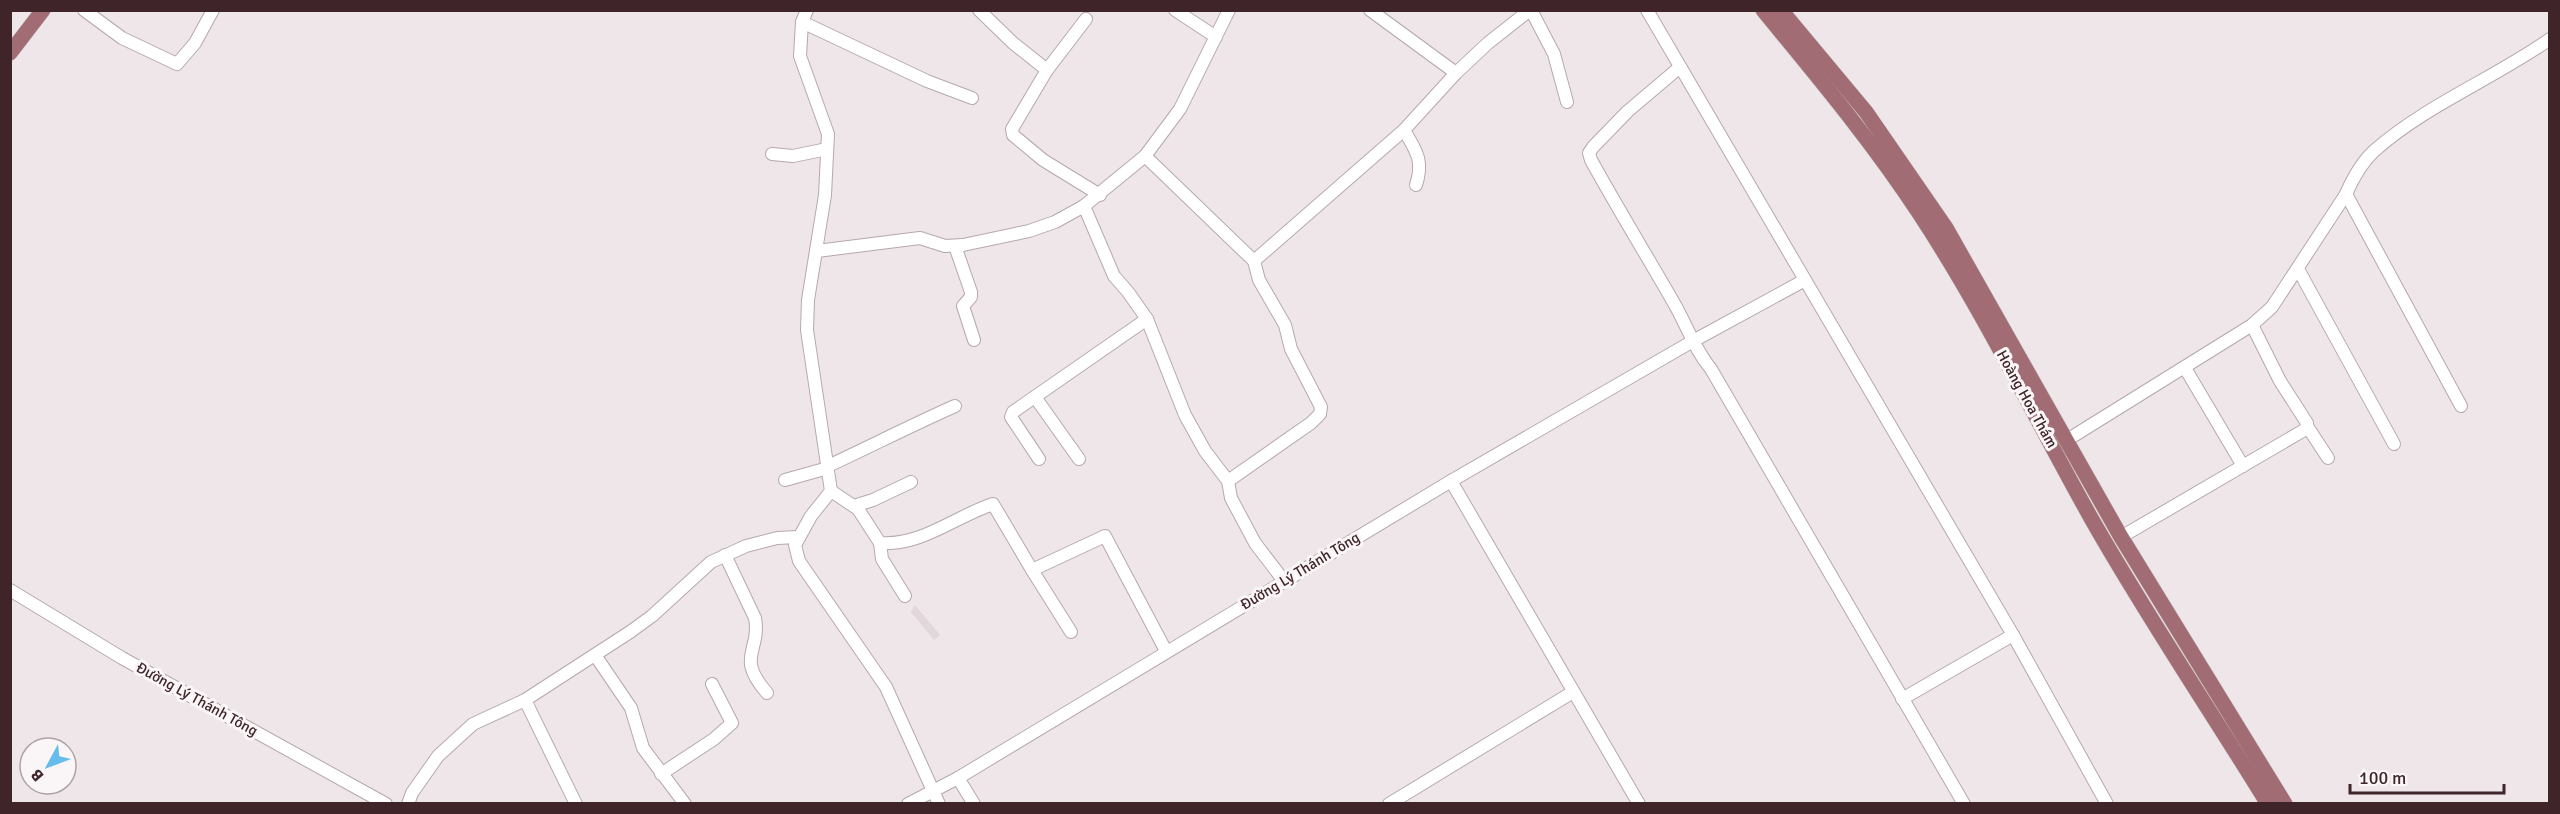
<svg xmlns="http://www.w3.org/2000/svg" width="2560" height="814" font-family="Signika,sans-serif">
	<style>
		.built { fill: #e2d7da }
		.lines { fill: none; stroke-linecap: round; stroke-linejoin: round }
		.minor-casing { stroke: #b6a8ab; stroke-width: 14 }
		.major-casing { stroke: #c9c2c3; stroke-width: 16 }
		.minor { stroke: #fff; stroke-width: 12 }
		.major { stroke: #a16c74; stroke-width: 15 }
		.labels { text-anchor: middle; stroke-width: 6; stroke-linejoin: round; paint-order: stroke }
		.street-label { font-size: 15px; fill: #3f2529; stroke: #faf6f8 }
	</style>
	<rect width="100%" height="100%" fill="#eee6e8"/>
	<polygon class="built" points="915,605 940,635 934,640 911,612"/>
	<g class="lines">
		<defs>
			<g id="minor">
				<polyline points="84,10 122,38 177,64 195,43 213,10"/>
				<polyline points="807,10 802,22 800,56 828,134 825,195 808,300 807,330 831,491 811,516 795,545 799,561 886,687 939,804"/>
				<polyline points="979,10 1013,43 1047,70"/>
				<polyline points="1175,10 1216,37"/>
				<polyline points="1370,10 1456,73"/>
				<polyline points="1531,10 1554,54 1567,102"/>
				<polyline points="1647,10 2013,635 2107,804"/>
				<polyline points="1086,19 1047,70 1012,129 1013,135 1043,160 1100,195"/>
				<polyline points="802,22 927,81 972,98"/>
				<path d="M1680 67 1628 111 1593 147 1589 153 1591 160C1618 209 1647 256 1675 305 1687 326 1695 350 1711 369L1964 804"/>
				<path d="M1404 130C1416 151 1424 160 1416 185"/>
				<polyline points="772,154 793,156 827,149"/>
				<polyline points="1145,156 1254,261 1259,280 1285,325 1291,349 1321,407 1320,414 1311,423 1228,481"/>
				<polyline points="2346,194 2461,406"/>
				<polyline points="1084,206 1114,276 1128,292 1147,319 1185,415 1205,451 1228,481 1231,498 1255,543 1284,581"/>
				<polyline points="955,246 971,292 971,297 963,306 974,340"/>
				<polyline points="817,251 920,238 945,246 963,245 1029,231 1055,222 1084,206 1145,156 1180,109 1229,10"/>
				<polyline points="1254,261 1404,130 1456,73 1488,43 1530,10"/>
				<polyline points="2298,269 2394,444"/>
				<polyline points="2185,368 2243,466"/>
				<polyline points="1035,397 1079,459"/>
				<polyline points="2307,426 2328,458"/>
				<path d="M2067 440 2252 325 2272 307 2346 194C2353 178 2361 163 2374 151 2426 105 2493 79 2550 39"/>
				<polyline points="1039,459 1011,417 1013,412 1147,319"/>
				<path d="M828 466C871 446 912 425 955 406"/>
				<polyline points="785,480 828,468"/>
				<polyline points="1451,481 1639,804"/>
				<path d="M831 491 858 509 880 543C922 546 956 516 993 504L1032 570 1105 536 1166 651"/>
				<polyline points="854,506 873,500 911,482"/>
				<polyline points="2121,537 2306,429 2307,423 2280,381 2252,325"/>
				<polyline points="880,543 882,559 905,596"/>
				<path d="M725 555 755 618C761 652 735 656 767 693"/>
				<polyline points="1032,570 1071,632"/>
				<polyline points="10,590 122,658 386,804"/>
				<polyline points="595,655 631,708 643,748 685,804"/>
				<polyline points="1902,699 2013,635"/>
				<polyline points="525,700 576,804"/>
				<polyline points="661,774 714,739 732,723 712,684"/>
				<polyline points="958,778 974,804"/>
				<polyline points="408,804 412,793 438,756 473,724 525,700 630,632 652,616 711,562 746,546 777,538 798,537"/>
				<polyline points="908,804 958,778 1451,481 1693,341 1805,280"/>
				<polyline points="1389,804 1573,692"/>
			</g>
			<g id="major">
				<path d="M1763 10C1817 76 1872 141 1919 213 1983 310 2034 416 2091 518 2146 615 2209 708 2268 804"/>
				<polyline points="1781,10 1866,112 1946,228 2121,537 2285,804"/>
				<polyline points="10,53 43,10"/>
			</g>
		</defs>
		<use href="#minor" class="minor-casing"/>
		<use href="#major" class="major-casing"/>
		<use href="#minor" class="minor"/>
		<use href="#major" class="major"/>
	</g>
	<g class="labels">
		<g class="street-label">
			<text transform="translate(2027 399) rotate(61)" y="5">Hoàng Hoa Thám</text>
			<text transform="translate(1300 571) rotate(-31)" y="5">Đường Lý Thánh Tông</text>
			<text transform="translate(197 699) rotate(29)" y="5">Đường Lý Thánh Tông</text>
		</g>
	</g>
	<rect width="2560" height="814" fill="none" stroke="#3f2529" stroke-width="24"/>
	<g transform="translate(48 766) rotate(229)"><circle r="28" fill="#faf6f8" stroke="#afa2a5" stroke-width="1.5"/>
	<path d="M0-4.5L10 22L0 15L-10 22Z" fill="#66bdeb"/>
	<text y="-9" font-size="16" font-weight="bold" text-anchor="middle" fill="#3f2529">B</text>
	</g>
	<path d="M2350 784v9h154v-9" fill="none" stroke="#3f2529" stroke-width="3"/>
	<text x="2359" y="784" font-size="18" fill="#3f2529" stroke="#faf6f8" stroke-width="4.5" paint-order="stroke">100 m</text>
</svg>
